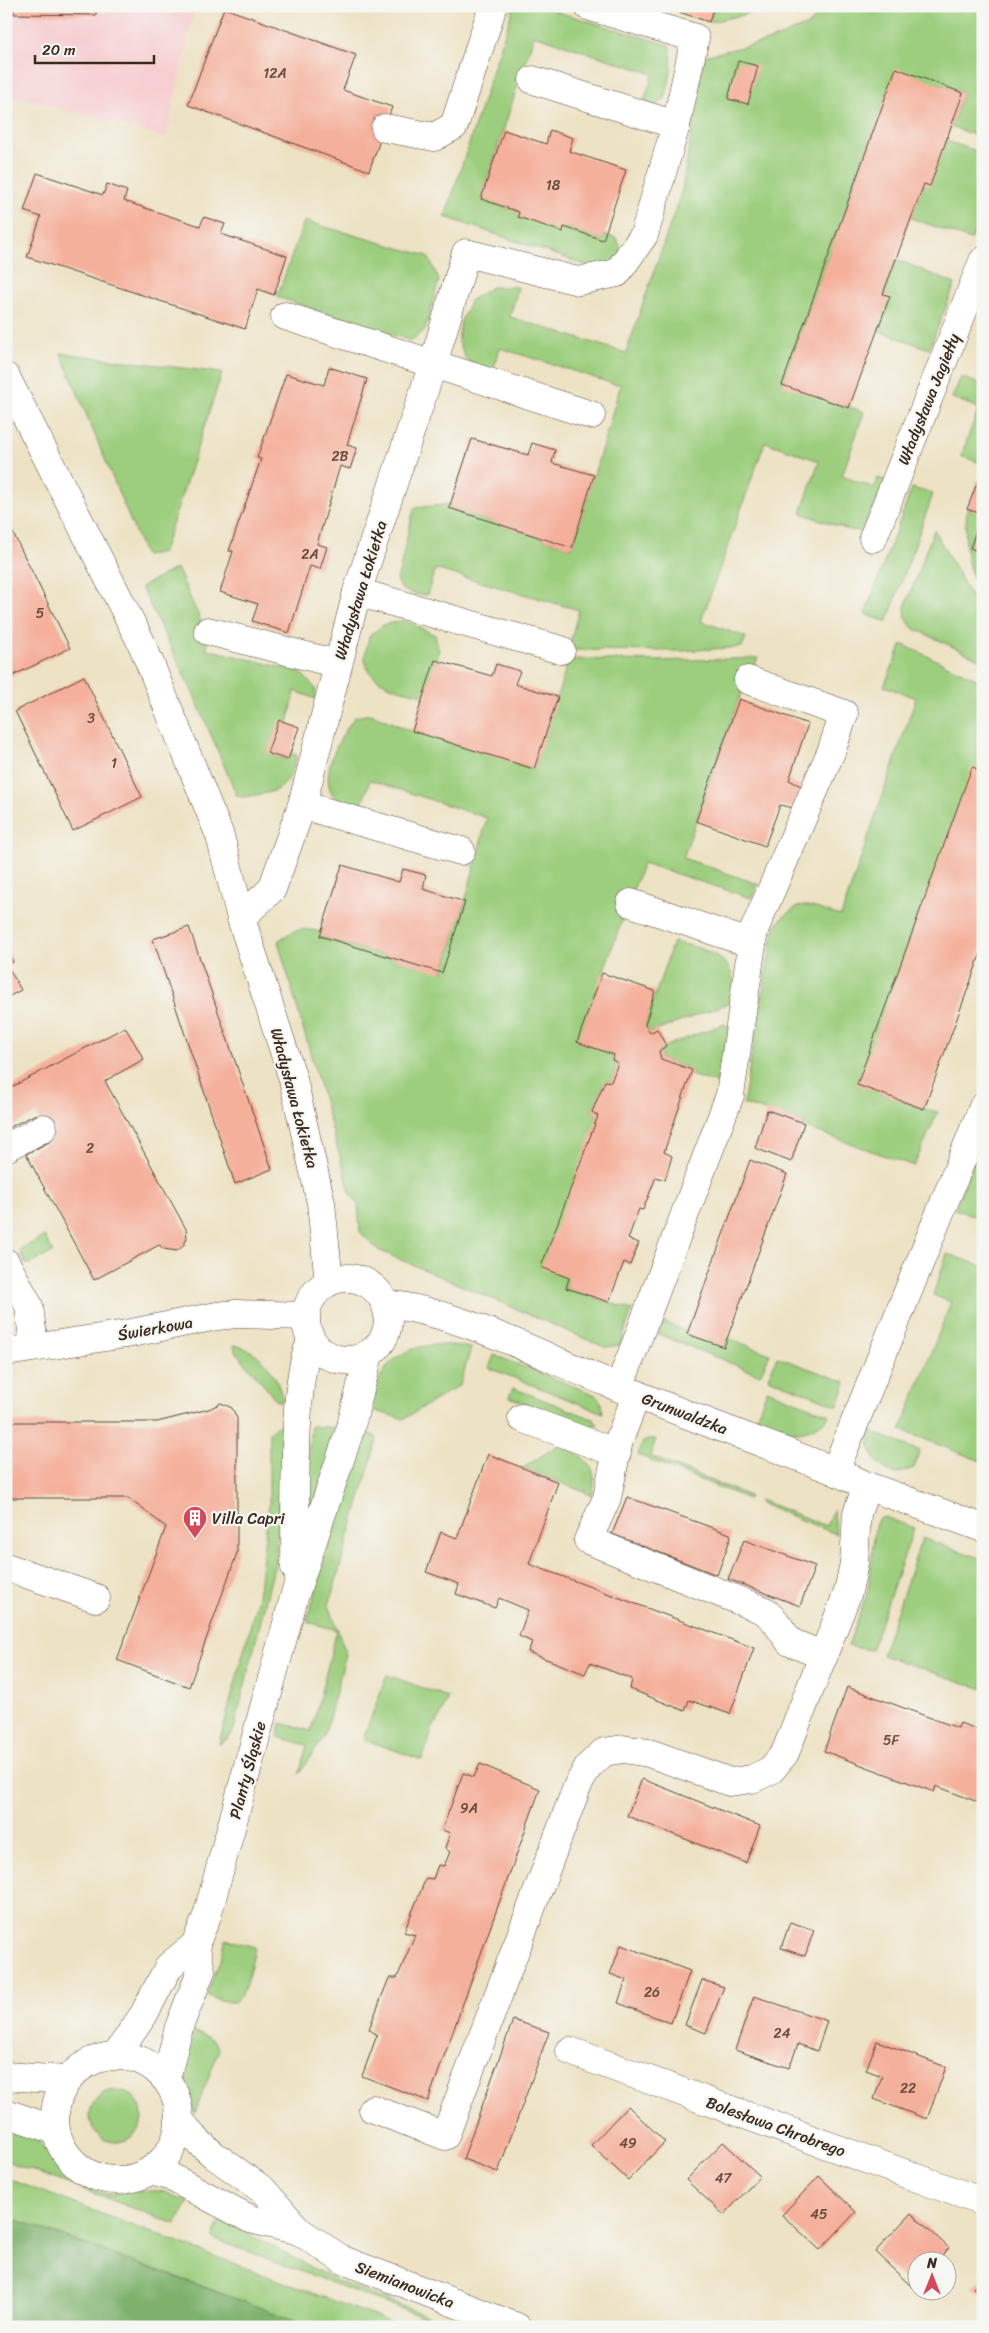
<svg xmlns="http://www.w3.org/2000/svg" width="989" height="2333" font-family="Sriracha,sans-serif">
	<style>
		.built { fill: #f7cfd2 }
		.green { fill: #9cce7d; stroke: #6c7c4e }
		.forest { fill: #7db16c; stroke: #5c6e45 }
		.building { fill: #f5b09b }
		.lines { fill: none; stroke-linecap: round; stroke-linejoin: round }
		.minor-casing { stroke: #564637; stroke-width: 29 }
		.minor { stroke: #fff; stroke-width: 28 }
		.labels { text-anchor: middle; stroke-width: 4.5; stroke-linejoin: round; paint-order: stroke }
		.number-label { font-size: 14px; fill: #6a4c3d }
		.street-label { font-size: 16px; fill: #3b2a1e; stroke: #f6f6f2 }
		.poi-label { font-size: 16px; fill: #3b2a1e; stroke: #f6f6f2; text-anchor: start }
	</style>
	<rect width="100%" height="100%" fill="#f6f6f2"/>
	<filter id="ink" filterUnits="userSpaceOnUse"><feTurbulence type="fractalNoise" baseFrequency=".02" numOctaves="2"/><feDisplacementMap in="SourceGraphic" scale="10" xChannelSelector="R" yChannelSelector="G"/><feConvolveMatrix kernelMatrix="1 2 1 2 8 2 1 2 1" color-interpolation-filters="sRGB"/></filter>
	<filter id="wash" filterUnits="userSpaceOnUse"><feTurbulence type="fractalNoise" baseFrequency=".0096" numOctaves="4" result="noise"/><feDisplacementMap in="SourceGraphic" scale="20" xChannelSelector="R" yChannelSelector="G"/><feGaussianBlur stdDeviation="1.12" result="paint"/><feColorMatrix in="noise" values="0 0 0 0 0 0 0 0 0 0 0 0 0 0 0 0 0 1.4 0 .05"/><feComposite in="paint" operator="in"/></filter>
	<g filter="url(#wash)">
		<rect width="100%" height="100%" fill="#ede2c4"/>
		<polygon class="built" points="10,6 195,6 166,138 10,94"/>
		<g class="green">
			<path d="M514 6H538L669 45C675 62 669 81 665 99L658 104 650 106 644 102 653 74 534 35 481 199 519 212 518 217 563 231 564 227 603 240 604 235 616 238 621 248 620 261 598 269 445 217Z"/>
			<polygon points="714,6 768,6 743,15 709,22"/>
			<polygon points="825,6 983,7 983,138 951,127 963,93 896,69 782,384 864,412 842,476 874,488 878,478 887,481 861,531 849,530 801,513 819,461 765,442 701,621 746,637 742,647 682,651 575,650 570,643 579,610 435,569 427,595 418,595 402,590 397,581 414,508 450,504 450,508 572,548 621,384 614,384 500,348 491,376 466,360 458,340 461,321 471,300 492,287 518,287 510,317 626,353 682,190 704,56 768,41 810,24"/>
			<polygon points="946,141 983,153 983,211 971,240 911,218 924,184"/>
			<polygon points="304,221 428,256 439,280 425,330 411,341 277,297"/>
			<polygon points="896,259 955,284 929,349 877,330 889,296 883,294"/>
			<polygon points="61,353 222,373 163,552 145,556"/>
			<polygon points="961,377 983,385 983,464 961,456 979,408 952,398"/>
			<polygon points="912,488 933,494 887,622 865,614"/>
			<path d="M967 509 982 514 970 548 983 553V597C964 567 964 543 967 509Z"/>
			<polygon points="934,530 983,618 983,661 913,628 906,619 905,607"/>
			<path d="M177 568 208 637 207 649 300 672 315 688 316 699 295 691 288 724 279 721 268 753 287 760 290 753 297 755C289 782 286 791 256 795 249 796 243 798 237 796L194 695 141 587Z"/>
			<path d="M404 620 435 635 439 653 424 695C405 691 366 684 365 659 365 652 368 643 369 636L383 625Z"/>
			<path d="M902 644 983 682V771L858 1085 924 1109 938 1112 914 1166 804 1127V1123L743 1104 774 928C801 894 806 907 841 916L916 698 884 686Z"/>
			<path d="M758 658 739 699 683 858 758 884 755 892 751 898 643 863 578 1041 614 1055 612 1060 618 1063 611 1082 605 1081 592 1112 598 1116 566 1288 632 1310 620 1345 605 1347 378 1250 360 1232 358 1204 351 1195 278 941C295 929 301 927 321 932L320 937 443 972 465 902 487 818 370 780 361 807C355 806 347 806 342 803 311 785 340 736 355 717L371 714 412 731 534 769 569 659 656 661Z"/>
			<path d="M673 942C708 949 742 958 732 1002L650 1033 645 1025Z"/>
			<polygon points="724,1024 729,1027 717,1083 690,1075 692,1070 661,1059 659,1051 666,1046"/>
			<polygon points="983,1139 983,1219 955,1209"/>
			<polygon points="44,1236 53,1252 30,1264 26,1264 21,1254 22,1249"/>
			<polygon points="947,1254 983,1266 983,1462 901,1430 951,1302 933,1295"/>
			<polygon points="664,1322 724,1347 728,1338 770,1354 760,1375 658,1334"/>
			<path d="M234 1345C263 1351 277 1374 283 1401H277L235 1351Z"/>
			<path d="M432 1345H452L471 1348 460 1385 404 1419 368 1409C380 1372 390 1350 432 1345Z"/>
			<polygon points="494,1355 596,1395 601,1402 603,1413 489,1368"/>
			<polygon points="777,1357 846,1382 838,1406 768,1378"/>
			<polygon points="513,1388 593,1419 598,1424 588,1427 509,1397"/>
			<path d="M767 1390 830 1415C821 1427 801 1435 786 1431 776 1429 765 1423 756 1418Z"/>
			<polygon points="276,1426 285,1426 275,1563 234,1729 230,1737 219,1744 258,1597 269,1503 269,1433"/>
			<polygon points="311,1426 338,1428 312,1517 304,1503"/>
			<path d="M868 1430 920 1451 914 1468 896 1474C873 1465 870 1454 868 1430Z"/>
			<polygon points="361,1432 375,1436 377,1440 329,1605 346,1654 324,1737 299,1774 307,1745 278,1737 281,1723 311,1731 337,1630 307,1622"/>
			<polygon points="649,1439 656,1439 650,1456 744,1494 749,1496 748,1499 638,1455 643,1442"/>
			<path d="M558 1445C582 1454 601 1465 592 1495L523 1468Z"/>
			<polygon points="760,1500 826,1526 834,1509 836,1534 759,1503"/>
			<polygon points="885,1517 914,1528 871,1650 848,1646 868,1591 875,1527 878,1519"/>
			<polygon points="922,1538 983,1559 983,1689 882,1655"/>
			<polygon points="387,1675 448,1697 440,1717 434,1725 422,1760 363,1739"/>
			<path d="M226 1939 255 1947C252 1959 246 2001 232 2002 223 2002 214 1998 206 1995L220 1961Z"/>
			<path d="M192 2032C204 2035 215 2037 219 2050L195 2113C183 2086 183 2060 192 2032Z"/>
			<circle cx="116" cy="2116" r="26"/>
			<polygon points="8,2125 28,2133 38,2141 61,2171 88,2188 106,2194 152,2190 165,2192 189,2202 176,2224 6,2161 6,2132"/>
			<polygon points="6,2178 403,2327 189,2327 224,2294 6,2216"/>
			<polygon points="221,2219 333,2279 456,2327 449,2327 212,2238"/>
		</g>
		<polygon class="forest" points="6,2216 314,2327 6,2327"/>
		<g id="blocks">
			<g class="building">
				<polygon points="14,6 96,6 96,15 14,14"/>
				<polygon points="661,6 714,6 709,22"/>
				<polygon points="224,8 356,55 343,90 392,107 369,171 188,105"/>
				<polygon points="738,61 758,66 748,104 728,99"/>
				<polygon points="896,68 963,93 930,186 924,184 883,294 890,296 849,408 782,385"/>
				<polygon points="504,130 546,144 550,130 573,138 569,151 626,170 603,240 564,227 563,232 518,217 519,212 481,199"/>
				<polygon points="37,173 103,195 107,184 127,191 124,201 200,226 204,217 225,224 221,234 287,256 274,295 258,289 245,329 27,257 41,217 24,211"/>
				<polygon points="329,367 367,379 347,445 357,448 350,469 340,466 317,544 327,547 320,569 310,566 289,633 252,621 258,604 220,592 233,551 229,551 261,459 257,458 286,374 324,385"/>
				<polygon points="472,439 528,455 532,443 555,450 552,463 594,475 572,548 449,508"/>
				<polygon points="978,481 983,483 983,553 970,548 982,514 967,509"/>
				<polygon points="11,529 70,648 6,679 6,531"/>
				<polygon points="435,660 492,676 496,664 520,671 515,684 558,697 534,769 412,731"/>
				<polygon points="84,676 142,797 73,831 15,711"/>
				<polygon points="739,699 808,724 789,780 801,786 794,808 780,805 765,846 696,821"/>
				<polygon points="279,720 299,727 288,760 267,753"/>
				<polygon points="972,767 983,771 983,947 924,1109 857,1085"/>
				<polygon points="342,865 399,882 403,869 426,875 423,889 465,902 442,973 320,936"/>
				<polygon points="189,927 272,1169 235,1184 153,939"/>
				<polygon points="6,949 13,962 7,965 21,990 6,998"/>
				<polygon points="602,973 655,991 645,1025 650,1033 657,1029 666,1046 659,1051 661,1059 692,1070 664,1152 672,1156 665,1180 656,1177 643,1210 639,1209 628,1239 639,1243 630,1265 624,1262 609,1302 566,1288 569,1278 541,1267 598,1116 592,1112 605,1081 611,1082 618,1063 612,1060 614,1055 577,1042"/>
				<polygon points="125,1027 144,1059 105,1081 186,1229 187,1238 183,1246 177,1251 164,1249 159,1245 94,1280 26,1154 51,1141 36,1114 6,1129 6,1090"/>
				<polygon points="767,1110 804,1123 791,1162 755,1148"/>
				<polygon points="750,1160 787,1174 724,1347 687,1334"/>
				<polygon points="221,1403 232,1408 237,1418 237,1553 189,1687 117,1660 166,1527 128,1498 6,1498 6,1422 157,1422 209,1409"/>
				<polygon points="488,1454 558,1482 529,1564 754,1648 730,1714 689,1700 685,1711 630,1689 632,1679 590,1663 585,1674 528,1652 532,1642 519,1636 528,1610 499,1598 495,1608 456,1594 459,1584 426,1572 441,1532 457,1538"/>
				<polygon points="627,1497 730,1534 731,1537 717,1575 612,1534"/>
				<polygon points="744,1540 815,1566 800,1606 728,1579"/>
				<polygon points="847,1687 958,1728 960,1723 983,1731 983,1804 936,1786 934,1792 824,1751"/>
				<polygon points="480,1764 540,1789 428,2101 362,2076 377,2035 369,2029 389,1978 397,1978 415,1935 404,1932 426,1878 433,1879 438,1865 444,1866 450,1852 445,1848 450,1833 442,1830 463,1773 474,1777"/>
				<polygon points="642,1779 760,1826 746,1863 627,1816"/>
				<polygon points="790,1922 814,1930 805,1956 781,1948"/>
				<polygon points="621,1945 690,1971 671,2023 618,2003 626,1980 610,1974"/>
				<polygon points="702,1980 724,1987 706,2033 685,2025"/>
				<polygon points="754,1996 827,2021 817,2051 798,2044 789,2068 735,2050"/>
				<polygon points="513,2020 549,2032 498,2172 463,2159"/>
				<polygon points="877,2041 946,2067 927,2119 874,2099 882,2076 866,2070"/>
				<polygon points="628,2106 665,2142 628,2180 591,2145"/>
				<polygon points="723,2142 760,2176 724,2215 686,2180"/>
				<polygon points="819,2176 856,2212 820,2250 782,2215"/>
				<polygon points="911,2213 949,2248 937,2260 916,2260 916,2283 912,2287 875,2252"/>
				<polygon points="983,2278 983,2297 973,2288"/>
			</g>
		</g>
	</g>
	<g filter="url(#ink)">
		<use href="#blocks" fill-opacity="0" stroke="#564637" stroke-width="1"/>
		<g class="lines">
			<defs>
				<g id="minor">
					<polyline points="533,80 676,125"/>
					<polyline points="385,128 434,137 454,126 493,6"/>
					<polyline points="285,316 591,415"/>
					<polyline points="6,377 142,644 220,836 241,918 293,1079 321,1203 329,1282"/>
					<polyline points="873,538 983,261"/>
					<polyline points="357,592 561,650"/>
					<polyline points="208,631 338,664"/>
					<polyline points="302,805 461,851"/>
					<polyline points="631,903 752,944"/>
					<polyline points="241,918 272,889 302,805 357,592 433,364 466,253 578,281 617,273 644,235 676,125 695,38 588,6"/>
					<polyline points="6,1148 43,1128"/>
					<polyline points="6,1263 29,1306 34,1347"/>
					<circle cx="347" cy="1319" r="41"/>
					<path d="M385 1304C456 1311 540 1355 606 1382 681 1414 759 1441 835 1471L867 1486 983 1528"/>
					<polyline points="6,1352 126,1334 217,1316 236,1314 304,1316"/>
					<polyline points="619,1388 730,1095 754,930 831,752 844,714 748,680"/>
					<polyline points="637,1394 619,1440 607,1498 588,1540 765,1611 775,1621 790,1642 824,1656"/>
					<polyline points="522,1418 617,1453"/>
					<polyline points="835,1471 983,1107"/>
					<polyline points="6,1567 96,1598"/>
					<path d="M295 1568C296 1526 291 1368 312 1341"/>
					<polyline points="570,2051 983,2202"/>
					<polyline points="116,2055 144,2014 169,1966 195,1945 207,1916 295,1594 350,1430 369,1354"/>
					<circle cx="117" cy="2118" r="62"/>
					<polyline points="6,2076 66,2080"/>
					<polyline points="166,2079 179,2027 201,1971 195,1945"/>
					<polyline points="373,2109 445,2136 577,1787 588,1767 604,1752 623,1749 649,1753 730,1782 752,1779 771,1770 785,1753 848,1592 854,1563 857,1513 867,1486"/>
					<polyline points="6,2113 55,2130"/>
					<polyline points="180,2120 193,2137 215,2156 263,2190 299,2231 343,2260 517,2327"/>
					<polyline points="150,2171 169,2176 250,2219 299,2231"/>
				</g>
			</defs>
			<use href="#minor" class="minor-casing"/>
			<use href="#minor" class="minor"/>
		</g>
	</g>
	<defs>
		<symbol id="building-pin" viewBox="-11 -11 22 30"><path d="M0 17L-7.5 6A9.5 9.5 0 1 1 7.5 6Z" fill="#d1495b" stroke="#f6f6f2"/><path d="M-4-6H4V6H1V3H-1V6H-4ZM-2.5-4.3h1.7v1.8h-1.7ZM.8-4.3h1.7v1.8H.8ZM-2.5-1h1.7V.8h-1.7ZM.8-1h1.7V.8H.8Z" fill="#fff"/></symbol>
	</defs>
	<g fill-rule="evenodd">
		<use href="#building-pin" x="181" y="1504" width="28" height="38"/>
	</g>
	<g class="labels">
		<g class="number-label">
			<text x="275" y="78">12A</text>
			<text x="553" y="190">18</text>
			<text x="340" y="461">2B</text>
			<text x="310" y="559">2A</text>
			<text x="40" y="618">5</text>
			<text x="91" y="723">3</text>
			<text x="114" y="768">1</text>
			<text x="90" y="1153">2</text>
			<text x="891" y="1745">5F</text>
			<text x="469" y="1813">9A</text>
			<text x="652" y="1997">26</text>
			<text x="782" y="2038">24</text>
			<text x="908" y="2093">22</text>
			<text x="628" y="2148">49</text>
			<text x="723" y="2183">47</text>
			<text x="819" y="2219">45</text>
		</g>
		<g class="street-label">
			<text transform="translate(928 399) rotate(-68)" y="6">Władysława Jagiełły</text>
			<text transform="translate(360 590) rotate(-73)" y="6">Władysława Łokietka</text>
			<text transform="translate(295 1098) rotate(75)" y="6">Władysława Łokietka</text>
			<text transform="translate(155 1328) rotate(-10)" y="6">Świerkowa</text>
			<text transform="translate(685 1413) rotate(21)" y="6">Grunwaldzka</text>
			<text transform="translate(247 1770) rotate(-75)" y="6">Planty Śląskie</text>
			<text transform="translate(776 2126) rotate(20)" y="6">Bolesława Chrobrego</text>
			<text transform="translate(405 2284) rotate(21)" y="6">Siemianowicka</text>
		</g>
		<g class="poi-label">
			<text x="212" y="1524">Villa Capri</text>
		</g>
	</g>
	<rect width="989" height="2333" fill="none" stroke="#f6f6f2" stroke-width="25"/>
	<g transform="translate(932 2276)"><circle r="24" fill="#f6f6f2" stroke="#aba49d"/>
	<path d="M0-4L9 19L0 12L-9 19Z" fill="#d1495b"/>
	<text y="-8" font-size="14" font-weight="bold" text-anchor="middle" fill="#3b2a1e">N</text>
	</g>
	<path d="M35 55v8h119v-8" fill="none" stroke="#3b2a1e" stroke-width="2.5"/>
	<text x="42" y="55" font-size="15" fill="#3b2a1e" stroke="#f6f6f2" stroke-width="4" paint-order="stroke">20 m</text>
</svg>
